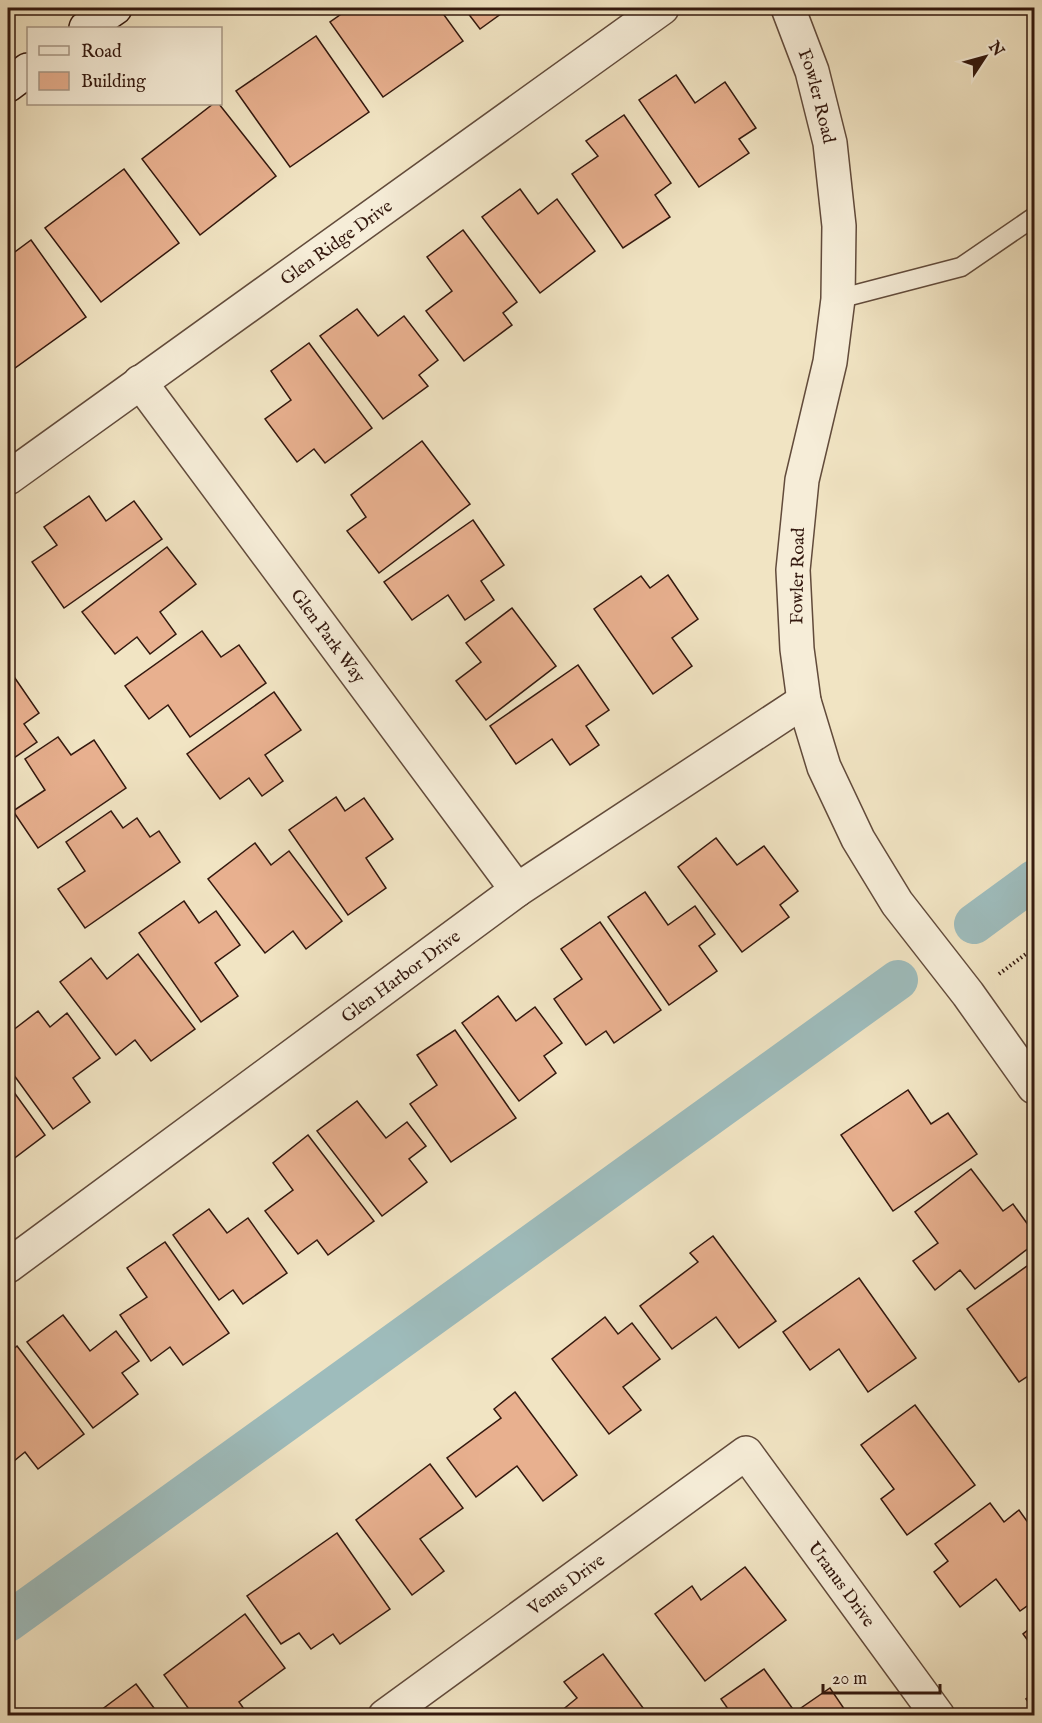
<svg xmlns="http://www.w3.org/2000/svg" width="1042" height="1723" font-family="'IM FELL English',serif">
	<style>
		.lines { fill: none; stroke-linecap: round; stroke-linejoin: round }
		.canal { stroke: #9ebcbc; stroke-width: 40 }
		.building { fill: #e8b08f; stroke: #33180e; stroke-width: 1.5 }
		.lane-casing { stroke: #624b3b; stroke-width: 21 }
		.street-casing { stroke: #624b3b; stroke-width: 36 }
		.secondary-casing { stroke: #33180e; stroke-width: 36 }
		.path { stroke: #33180e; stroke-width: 4; stroke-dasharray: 1.5 3; stroke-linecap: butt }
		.lane { stroke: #f6edd8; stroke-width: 18 }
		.street { stroke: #f6edd8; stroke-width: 33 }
		.secondary { stroke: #f6edd8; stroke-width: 33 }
		.labels { text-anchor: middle; stroke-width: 4.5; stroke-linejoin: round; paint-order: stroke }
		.street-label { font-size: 18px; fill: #33180e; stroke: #f6edd8 }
	</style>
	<rect width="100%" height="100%" fill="#f1e4c3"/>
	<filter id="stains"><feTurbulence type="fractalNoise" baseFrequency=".00333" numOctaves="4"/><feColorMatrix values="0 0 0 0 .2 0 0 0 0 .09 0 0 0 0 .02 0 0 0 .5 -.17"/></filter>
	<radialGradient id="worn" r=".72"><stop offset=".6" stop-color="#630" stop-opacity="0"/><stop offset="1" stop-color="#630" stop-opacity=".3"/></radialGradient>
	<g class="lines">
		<g class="canal">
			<polyline points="974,924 1034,880"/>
			<polyline points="8,1622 898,980"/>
		</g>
	</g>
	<g class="building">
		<polygon points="350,8 439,8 463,41 383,97 330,22"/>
		<polygon points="464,8 509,8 480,29"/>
		<polygon points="316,36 369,112 290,167 236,91"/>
		<polygon points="676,75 695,103 725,82 756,128 739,139 749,153 699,187 639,100"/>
		<polygon points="213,104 219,104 276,176 200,235 142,159"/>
		<polygon points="624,115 671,183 655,195 670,217 623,248 572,174 598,156 586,141"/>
		<polygon points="124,169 179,243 101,302 45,228"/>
		<polygon points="520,189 538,214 557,199 595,251 540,293 482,217"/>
		<polygon points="463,230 517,302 503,313 512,325 464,361 426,311 452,291 427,257"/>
		<polygon points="31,240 86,317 8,373 8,257"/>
		<polygon points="357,309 378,336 404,316 438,360 419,375 428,386 383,419 320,336"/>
		<polygon points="309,343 372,428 325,463 314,449 297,462 265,419 291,400 271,371"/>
		<polygon points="422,441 470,504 379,573 347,531 366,517 351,495"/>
		<polygon points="89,496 106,521 134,501 162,539 64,608 32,562 57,545 44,527"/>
		<polygon points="473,520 504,565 481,581 494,600 465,620 448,595 412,620 384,582"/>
		<polygon points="167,547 196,584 160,612 176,634 150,654 137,637 115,654 82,612"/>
		<polygon points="668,575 698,619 672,638 692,666 653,694 594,609 641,576 650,588"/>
		<polygon points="512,608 556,666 486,720 456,681 481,662 466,643"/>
		<polygon points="202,631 221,657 239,645 266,683 190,737 168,705 149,719 125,686"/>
		<polygon points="578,665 609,710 586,726 599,745 570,765 552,739 516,764 490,726"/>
		<polygon points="8,668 39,713 24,724 37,742 8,762"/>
		<polygon points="274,692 301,730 265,755 283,781 262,796 249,778 220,799 187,754"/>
		<polygon points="58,737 71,755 94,740 126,788 38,848 13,811 45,790 25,759"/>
		<polygon points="336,797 345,811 364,798 393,839 366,858 386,888 348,915 289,830"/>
		<polygon points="111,811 123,828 137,818 150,837 159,831 180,862 85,928 58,889 85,871 66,842"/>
		<polygon points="716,838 737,865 764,846 798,891 780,905 789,917 742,952 678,867"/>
		<polygon points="255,843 271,865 289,851 342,921 306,949 293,931 265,953 208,879"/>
		<polygon points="645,892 668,925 695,906 715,934 699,946 717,971 669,1005 608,917"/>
		<polygon points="184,901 199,923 216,911 240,945 215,963 238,996 201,1022 139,933"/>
		<polygon points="600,922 661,1010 614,1043 606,1031 586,1045 554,999 582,979 561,949"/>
		<polygon points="138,954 195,1029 151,1061 135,1040 116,1055 60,982 91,958 107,979"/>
		<polygon points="498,996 516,1021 535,1007 562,1043 544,1056 556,1073 519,1101 462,1023"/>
		<polygon points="38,1011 50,1027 67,1013 100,1058 73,1078 90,1102 53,1129 8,1067 8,1034"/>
		<polygon points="455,1030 516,1118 451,1162 410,1104 437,1085 417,1055"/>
		<polygon points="8,1084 45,1135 8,1163"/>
		<polygon points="908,1090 931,1124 948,1113 977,1154 893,1211 841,1135"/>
		<polygon points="357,1101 386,1138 407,1122 426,1146 409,1159 427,1182 382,1216 317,1131"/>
		<polygon points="308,1135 374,1221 328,1255 317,1240 298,1254 265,1211 293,1190 273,1163"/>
		<polygon points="971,1169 1003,1211 1013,1204 1034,1233 1034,1244 975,1289 960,1270 935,1290 913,1261 938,1243 915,1212"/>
		<polygon points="209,1209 227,1233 248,1218 287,1273 243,1304 233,1290 219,1300 173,1235"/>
		<polygon points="713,1236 776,1321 739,1348 716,1317 672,1349 640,1306 698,1262 690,1253"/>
		<polygon points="165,1242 229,1333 183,1365 170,1347 151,1361 120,1315 147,1297 127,1268"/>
		<polygon points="1034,1261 1034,1372 1019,1382 967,1309"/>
		<polygon points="859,1278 916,1358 868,1392 839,1349 810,1370 783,1332"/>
		<polygon points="63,1315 90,1351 116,1331 139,1361 122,1373 138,1394 93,1428 27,1342"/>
		<polygon points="605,1317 618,1334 632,1323 660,1359 623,1387 641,1410 609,1434 552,1359"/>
		<polygon points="17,1346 84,1434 38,1469 25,1452 8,1466 8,1354"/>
		<polygon points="515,1392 577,1475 543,1501 517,1466 476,1497 447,1458 501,1418 494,1409"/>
		<polygon points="915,1405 975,1485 907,1535 881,1499 894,1489 861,1445"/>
		<polygon points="430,1464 463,1508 420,1539 444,1571 412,1595 356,1520"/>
		<polygon points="8,1483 13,1491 8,1495"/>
		<polygon points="990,1503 1004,1522 1019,1510 1034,1531 1034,1601 1020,1611 996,1579 960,1607 934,1572 948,1561 935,1544"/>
		<polygon points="337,1533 390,1609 340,1644 333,1634 311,1649 299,1633 281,1644 247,1596"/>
		<polygon points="745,1567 786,1620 705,1681 655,1614 692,1586 701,1600"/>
		<polygon points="245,1614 285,1668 239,1702 249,1716 194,1716 164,1675"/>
		<polygon points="1034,1625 1034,1649 1023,1634"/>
		<polygon points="603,1654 649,1716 555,1716 577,1698 564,1682"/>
		<polygon points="764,1669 795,1712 830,1688 849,1716 733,1716 721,1699"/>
		<polygon points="136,1684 160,1716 93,1716"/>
		<polygon points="1034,1693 1034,1710 1026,1699"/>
	</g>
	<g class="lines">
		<defs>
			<polyline id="lane" points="838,299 961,267 1034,217"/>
			<g id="street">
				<path id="s1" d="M788 8 812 71 830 143 839 226 838 299 830 362 802 480 793 570 797 649 804 701 824 767 858 839 897 903 968 994 1034 1087"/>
				<path id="s2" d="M140 382 517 890"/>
				<path id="s3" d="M8 478 662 8"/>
				<path id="s4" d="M8 1266 517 890 804 701"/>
				<path id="s5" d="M385 1716 746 1453 938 1716"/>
			</g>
			<g id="secondary">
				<polyline points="86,28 115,8"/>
				<polyline points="8,85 28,70"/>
			</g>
		</defs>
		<use href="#lane" class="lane-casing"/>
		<use href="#street" class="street-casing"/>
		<use href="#secondary" class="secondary-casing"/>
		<polyline class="path" points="999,974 1034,948"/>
		<use href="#lane" class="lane"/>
		<use href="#street" class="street"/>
		<use href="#secondary" class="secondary"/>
	</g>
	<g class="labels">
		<g class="street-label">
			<text dy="6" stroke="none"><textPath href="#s1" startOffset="93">Fowler Road</textPath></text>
			<text dy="6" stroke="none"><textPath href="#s3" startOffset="404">Glen Ridge Drive</textPath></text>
			<text transform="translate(797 576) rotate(-89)" y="6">Fowler Road</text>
			<text dy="6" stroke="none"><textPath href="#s2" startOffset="316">Glen Park Way</textPath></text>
			<text dy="6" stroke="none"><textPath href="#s4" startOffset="488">Glen Harbor Drive</textPath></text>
			<text dy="6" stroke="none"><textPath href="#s5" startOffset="224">Venus Drive</textPath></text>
			<text dy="6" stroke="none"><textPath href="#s5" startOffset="609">Uranus Drive</textPath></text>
		</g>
	</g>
	<rect width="1042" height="1723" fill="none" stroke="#f1e4c3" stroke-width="30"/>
	<rect x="9" y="9" width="1024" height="1705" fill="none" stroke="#33180e" stroke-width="3"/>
	<rect x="15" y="15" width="1012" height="1693" fill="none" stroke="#33180e" stroke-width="1.5"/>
	<rect x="27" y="27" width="195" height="78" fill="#f6edd8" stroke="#a89887" stroke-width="1.5"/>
	<rect x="39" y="46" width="30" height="9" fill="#f6edd8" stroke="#a89887" stroke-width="1.5"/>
	<text x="81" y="57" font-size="18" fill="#33180e">Road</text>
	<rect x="39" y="72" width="30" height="18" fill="#e8b08f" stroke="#a89887" stroke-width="1.5"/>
	<text x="81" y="87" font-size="18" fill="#33180e">Building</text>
	<g transform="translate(985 57) rotate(54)" stroke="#f6edd8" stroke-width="4.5" paint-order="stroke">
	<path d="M0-4.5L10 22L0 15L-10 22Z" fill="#33180e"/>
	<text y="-9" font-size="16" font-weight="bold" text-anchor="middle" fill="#33180e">N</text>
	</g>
	<path d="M823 1684v9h117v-9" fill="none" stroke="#33180e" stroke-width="3"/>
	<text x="832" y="1684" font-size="18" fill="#33180e" stroke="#f6edd8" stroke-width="4.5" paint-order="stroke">20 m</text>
	<rect width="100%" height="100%" filter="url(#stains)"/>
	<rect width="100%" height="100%" fill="url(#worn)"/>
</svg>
